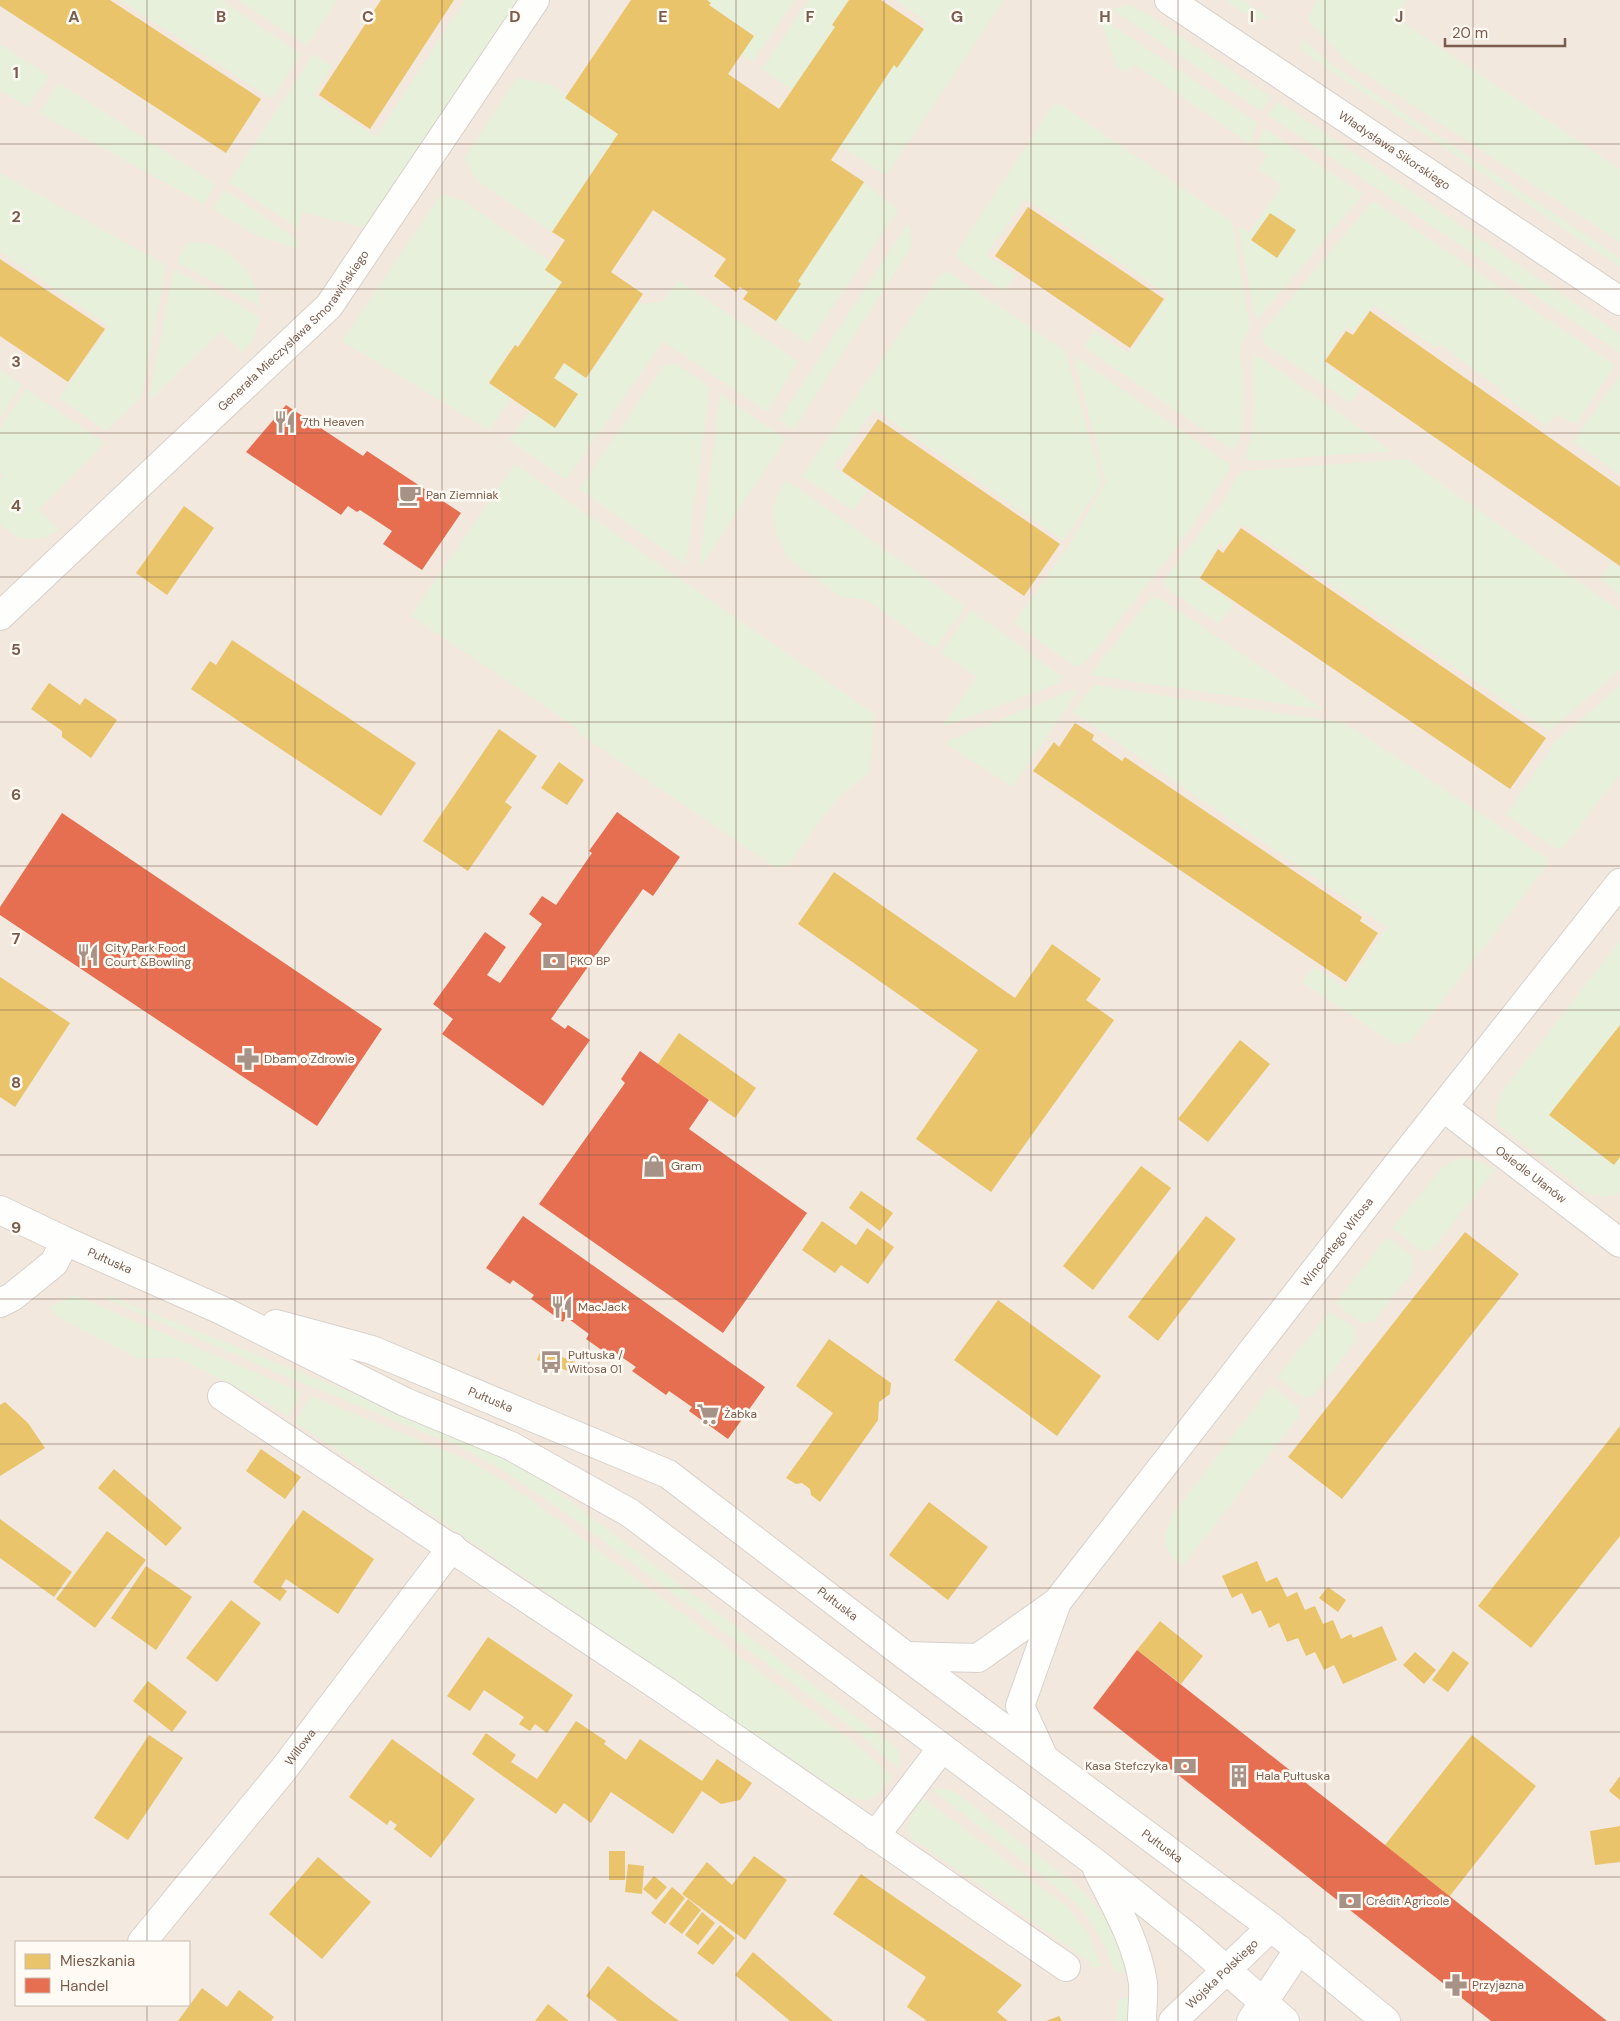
<svg xmlns="http://www.w3.org/2000/svg" width="1620" height="2021" font-family="'DM Sans',sans-serif">
	<style>
		.residential { fill: #f2e8de; fill-rule: evenodd }
		.green { fill: #e7f0db }
		.homes { fill: #e9c46a }
		.shops { fill: #e76f51 }
		.lines { fill: none; stroke-linecap: round; stroke-linejoin: round }
		.street-casing { stroke: #d7d1cb; stroke-width: 30 }
		.secondary-casing { stroke: #d9d2cb; stroke-width: 30 }
		.street { stroke: #fefefd; stroke-width: 28 }
		.secondary { stroke: #fefefd; stroke-width: 28 }
		.grid { fill: none; stroke: #7a5c4d; stroke-width: 1; stroke-opacity: 0.55 }
		.labels { text-anchor: middle; stroke-width: 5; stroke-linejoin: round; paint-order: stroke }
		.street-label { font-size: 12px; fill: #7a5c4d; stroke: #fffaf3 }
		.poi-label { font-size: 12px; fill: #7a5c4d; stroke: #fffaf3; text-anchor: start }
		.grid-label { font-size: 16px; text-anchor: middle; font-weight: bold; fill: #7a5c4d; stroke: #fffaf3; stroke-width: 5; stroke-linejoin: round; paint-order: stroke }
	</style>
	<rect width="100%" height="100%" fill="#f9f5f0"/>
	<path class="residential" d="M0 0H1620V2021H0ZM16 1942H189V2005H16Z"/>
	<g class="green">
		<polygon points="120,0 221,0 301,54 272,99"/>
		<polygon points="238,0 337,0 307,46"/>
		<polygon points="465,0 517,0 368,229 301,212 299,229 229,182 314,54 332,66 313,95 376,137"/>
		<polygon points="707,0 795,0 752,62 741,55 754,35 709,5 711,3"/>
		<polygon points="809,0 849,0 832,25 835,27 793,90 762,69"/>
		<polygon points="895,0 1004,0 886,176 840,146 894,65 897,67 927,22"/>
		<path d="M1225 0H1243L1271 19C1252 21 1240 10 1225 0Z"/>
		<polygon points="1318,0 1406,0 1395,17 1620,169 1620,242 1347,62 1307,19"/>
		<polygon points="1129,5 1144,12 1271,97 1261,111 1112,9"/>
		<polygon points="1100,17 1257,123 1250,144 1134,64 1127,73 1116,66"/>
		<polygon points="1299,37 1334,66 1620,258 1620,267 1302,51"/>
		<polygon points="0,44 49,76 28,107 0,91"/>
		<polygon points="517,78 552,85 567,95 565,98 618,134 552,232 477,181 464,159"/>
		<polygon points="59,83 216,184 204,204 39,113"/>
		<polygon points="1278,101 1620,334 1620,353 1268,115"/>
		<polygon points="1060,104 1232,222 1250,329 1241,343 1240,354 1244,395 1242,426 1237,446 1231,449 1084,347 1094,331 1129,353 1168,295 1025,199 986,255 1016,275 1004,292 957,258 956,253 1053,105"/>
		<polygon points="1264,128 1363,194 1256,321 1238,226 1249,233 1282,186 1258,169 1267,155 1256,148"/>
		<polygon points="0,173 166,265 141,398 106,431 59,398 109,326 0,252"/>
		<polygon points="864,182 898,210 808,344 776,321 801,284 798,281"/>
		<polygon points="225,190 298,240 298,249 258,236 212,209"/>
		<polygon points="441,194 464,201 551,262 545,270 562,282 518,347 514,345 489,383 511,398 489,430 342,341"/>
		<polygon points="1373,201 1615,365 1575,425 1557,414 1547,426 1500,393 1500,389 1441,345 1436,348 1373,305 1354,331 1346,327 1323,362 1360,388 1350,403 1266,345 1261,334"/>
		<path d="M908 223C911 233 913 241 909 251L793 430 779 420Z"/>
		<path d="M187 243C192 243 198 242 203 243 226 244 250 270 257 291 259 296 259 301 259 306L177 262Z"/>
		<path d="M174 269 260 317C257 331 253 344 242 353L221 331 149 401Z"/>
		<polygon points="947,271 1065,351 1101,479 1101,484 1064,541 874,409 834,467 867,491 853,511 802,476 941,274"/>
		<polygon points="678,280 798,361 767,412 663,341 566,480 509,440 530,411 578,394 554,378 564,363 587,378 638,302 644,304 662,302"/>
		<polygon points="1074,356 1228,463 1230,468 1188,532 1095,651 1083,664 1074,666 1014,623 1071,542 1106,482"/>
		<polygon points="1255,356 1263,359 1392,451 1250,461 1246,457 1253,428 1255,409 1252,358"/>
		<polygon points="675,363 710,387 686,565 579,489 663,366"/>
		<polygon points="0,370 22,385 0,418"/>
		<polygon points="1620,375 1620,474 1573,442"/>
		<path d="M26 389 105 443 39 509 58 530C49 539 28 542 16 536 11 533 5 528 0 524V481L4 475 0 472V428Z"/>
		<polygon points="720,394 786,439 699,569"/>
		<polygon points="1407,459 1620,611 1620,670 1549,731 1242,524 1225,547 1220,544 1198,578 1234,604 1219,624 1165,587 1163,582 1225,499 1238,475 1244,471"/>
		<polygon points="515,464 874,714 870,773 841,795 827,811 788,865 778,869 581,735 577,728 411,616"/>
		<polygon points="786,480 965,606 935,649 867,600 841,597 789,559 776,534 773,513 777,495"/>
		<polygon points="1612,562 1620,568 1620,594 1600,579"/>
		<polygon points="1151,597 1158,597 1325,710 1090,675"/>
		<polygon points="971,610 1061,676 1060,683 942,727 977,677 941,653"/>
		<polygon points="1093,685 1345,723 1547,858 1546,867 1411,1041 1396,1045 1302,982 1314,967 1346,988 1387,927 1073,712"/>
		<polygon points="1620,685 1620,774 1562,849 1553,847 1506,815 1556,741"/>
		<polygon points="1074,689 1077,693 1012,787 949,746 948,741"/>
		<path d="M1620 941V1025L1550 1115 1613 1165 1620 1157V1193C1610 1199 1595 1196 1584 1192L1499 1125C1494 1113 1498 1101 1504 1089Z"/>
		<path d="M1462 1158C1475 1158 1484 1163 1495 1170L1431 1251 1419 1250 1392 1228 1442 1168 1451 1161Z"/>
		<polygon points="1387,1237 1414,1257 1414,1270 1373,1322 1361,1323 1335,1303"/>
		<polygon points="74,1295 301,1392 288,1417 268,1403 176,1357 139,1359 54,1315 49,1307"/>
		<polygon points="107,1295 390,1408 500,1456 534,1474 896,1747 900,1756 899,1768 886,1759 865,1738 571,1517 504,1471 460,1447 278,1373 106,1299"/>
		<polygon points="1330,1311 1354,1328 1356,1341 1313,1396 1302,1397 1277,1377"/>
		<path d="M1271 1386 1298 1407 1299 1416 1183 1566C1160 1548 1162 1539 1173 1514Z"/>
		<path d="M311 1396 464 1458 497 1477 526 1496 865 1751 892 1776C873 1803 869 1806 839 1791L295 1422Z"/>
		<path d="M941 1788 955 1792 1071 1881 1091 1900 1106 1918 1123 1957 1126 1973 1115 1972C1105 1945 1095 1924 1076 1903L933 1790Z"/>
		<path d="M923 1798 1066 1906 1088 1933 1101 1967H1090L1092 1963 910 1837C904 1820 914 1811 923 1798Z"/>
		<polygon points="1128,1997 1130,2021 1117,2021 1118,2001"/>
	</g>
	<g class="homes">
		<polygon points="0,0 110,0 261,99 226,153 0,6"/>
		<polygon points="381,0 454,0 370,129 319,95"/>
		<polygon points="631,0 707,0 711,3 709,5 754,36 728,74 779,109 835,27 832,25 849,0 881,0 924,29 897,68 894,65 831,160 864,182 798,281 801,284 776,321 743,299 748,292 740,287 736,292 714,276 726,259 653,210 611,272 643,294 586,378 564,363 554,378 578,394 555,428 489,383 515,345 518,347 562,282 545,270 565,240 552,232 618,134 565,98"/>
		<polygon points="1028,207 1164,299 1130,348 995,256"/>
		<polygon points="1270,213 1296,230 1277,258 1251,240"/>
		<polygon points="0,259 105,329 68,382 0,336"/>
		<polygon points="1370,311 1620,487 1620,566 1325,361 1346,331 1353,335"/>
		<polygon points="878,419 1060,544 1024,596 842,471"/>
		<polygon points="184,506 214,528 167,595 136,573"/>
		<polygon points="1241,528 1546,738 1510,789 1200,578 1218,549 1223,553"/>
		<polygon points="232,640 416,763 381,816 191,689 210,661 216,665"/>
		<polygon points="49,683 80,705 85,698 117,720 91,758 62,737 62,731 31,709"/>
		<polygon points="1075,723 1094,735 1092,740 1122,761 1125,757 1362,917 1360,921 1378,933 1346,982 1033,771 1054,742 1059,747"/>
		<polygon points="499,729 537,756 505,802 512,807 468,871 423,841"/>
		<polygon points="559,762 584,780 567,805 541,788"/>
		<polygon points="834,872 1015,998 1052,944 1101,979 1086,1000 1114,1020 991,1192 916,1139 978,1050 798,924"/>
		<polygon points="0,977 70,1023 15,1107 0,1097"/>
		<polygon points="1620,1025 1620,1157 1614,1165 1549,1115"/>
		<polygon points="679,1033 756,1088 735,1118 658,1064"/>
		<polygon points="1240,1040 1270,1064 1208,1142 1178,1119"/>
		<polygon points="1141,1166 1171,1188 1093,1290 1063,1266"/>
		<polygon points="861,1191 893,1213 880,1231 849,1208"/>
		<polygon points="1206,1216 1236,1239 1158,1341 1128,1317"/>
		<polygon points="822,1221 856,1245 867,1228 894,1247 868,1284 841,1265 835,1273 802,1250"/>
		<polygon points="1465,1232 1519,1274 1342,1499 1288,1457"/>
		<polygon points="998,1300 1101,1376 1057,1436 954,1360"/>
		<polygon points="829,1339 891,1383 890,1394 879,1402 878,1420 820,1502 811,1495 810,1489 802,1483 796,1484 786,1478 833,1413 796,1386"/>
		<polygon points="541,1349 575,1362 571,1372 537,1360"/>
		<polygon points="5,1402 28,1423 45,1448 0,1476 0,1405"/>
		<polygon points="1620,1426 1620,1536 1531,1648 1478,1606"/>
		<polygon points="261,1449 301,1477 285,1499 246,1471"/>
		<polygon points="114,1469 182,1528 166,1546 98,1488"/>
		<polygon points="929,1502 988,1547 948,1600 889,1555"/>
		<polygon points="303,1510 374,1559 338,1614 286,1579 281,1587 287,1591 280,1601 253,1582"/>
		<polygon points="0,1519 72,1572 54,1597 0,1558"/>
		<polygon points="107,1531 146,1560 95,1628 56,1599"/>
		<polygon points="1257,1561 1266,1582 1277,1577 1287,1597 1297,1592 1305,1610 1315,1606 1323,1624 1333,1620 1341,1639 1351,1634 1353,1638 1382,1626 1397,1660 1343,1684 1334,1665 1324,1670 1315,1652 1306,1656 1298,1638 1287,1642 1279,1623 1269,1628 1261,1610 1252,1614 1242,1593 1232,1598 1222,1576"/>
		<polygon points="146,1566 192,1597 156,1650 111,1618"/>
		<polygon points="1328,1587 1346,1600 1338,1612 1319,1598"/>
		<polygon points="231,1600 261,1623 217,1682 186,1658"/>
		<polygon points="1160,1621 1203,1656 1181,1684 1137,1650"/>
		<polygon points="488,1637 573,1695 547,1733 535,1724 530,1731 519,1724 524,1717 484,1690 470,1711 447,1696"/>
		<polygon points="1453,1651 1469,1663 1448,1692 1432,1680"/>
		<polygon points="1415,1652 1436,1670 1424,1684 1403,1665"/>
		<polygon points="148,1681 187,1712 172,1732 133,1701"/>
		<polygon points="576,1721 606,1741 604,1744 626,1760 640,1739 702,1781 717,1759 752,1783 740,1800 721,1804 702,1791 673,1834 611,1792 591,1823 564,1803 556,1814 472,1754 486,1733 516,1755 511,1762 537,1779"/>
		<polygon points="149,1735 183,1758 128,1840 94,1818"/>
		<polygon points="1472,1735 1536,1786 1449,1897 1385,1845"/>
		<polygon points="392,1739 475,1799 431,1858 394,1829 397,1825 390,1820 387,1825 349,1797"/>
		<polygon points="1620,1776 1620,1800 1609,1791"/>
		<polygon points="1620,1826 1620,1862 1595,1865 1590,1831"/>
		<rect x="609" y="1851" width="16" height="29"/>
		<polygon points="754,1856 787,1880 745,1940 682,1894 707,1862 732,1885"/>
		<polygon points="318,1857 371,1902 322,1959 269,1914"/>
		<polygon points="628,1864 644,1866 642,1894 625,1892"/>
		<polygon points="861,1874 1022,1985 997,2012 1008,2021 925,2021 926,2020 907,2007 926,1977 833,1914"/>
		<polygon points="654,1876 667,1887 656,1900 643,1889"/>
		<polygon points="672,1887 685,1898 665,1924 651,1913"/>
		<polygon points="688,1899 701,1910 682,1934 669,1924"/>
		<polygon points="702,1912 715,1923 698,1945 685,1935"/>
		<polygon points="720,1925 735,1938 713,1965 697,1953"/>
		<polygon points="753,1952 833,2021 790,2021 735,1975"/>
		<polygon points="608,1966 651,2000 679,2021 618,2021 586,1996"/>
		<polygon points="202,1988 227,2007 239,1990 274,2017 271,2021 178,2021"/>
		<polygon points="548,2004 569,2021 535,2021"/>
		<polygon points="1059,2016 1062,2021 1046,2021"/>
	</g>
	<g class="shops">
		<polygon points="286,405 363,456 367,451 461,513 422,570 383,544 392,531 360,510 357,512 348,506 341,515 246,452"/>
		<polygon points="617,812 680,857 653,896 643,889 551,1019 565,1029 568,1025 590,1040 543,1106 442,1034 453,1019 433,1004 485,932 506,947 487,975 500,983 542,924 529,914 542,896 556,905 592,853 589,851"/>
		<polygon points="62,813 382,1029 317,1126 0,915 0,907"/>
		<polygon points="640,1051 709,1100 689,1129 807,1213 723,1333 539,1204 625,1083 621,1079"/>
		<polygon points="523,1216 765,1387 728,1439 689,1411 692,1407 669,1391 666,1395 632,1371 636,1367 613,1351 610,1356 586,1339 589,1334 566,1317 563,1322 531,1299 534,1295 513,1280 510,1284 486,1268"/>
		<polygon points="1137,1650 1385,1845 1607,2021 1491,2021 1093,1708"/>
	</g>
	<g class="lines">
		<defs>
			<g id="street">
				<path id="s1" d="M1169 0 1620 301"/>
				<path id="s2" d="M0 616 329 306 535 0"/>
				<path id="s3" d="M1443 1107 1620 1243"/>
				<polyline points="0,1303 12,1297 54,1263 65,1241"/>
				<polyline points="222,1396 666,1691 1066,1967"/>
				<path id="s4" d="M906 1656 978 1658 1057 1602 1397 1165 1620 883"/>
				<polyline points="1044,1758 1020,1706 1057,1602"/>
				<polyline points="875,1836 942,1748"/>
				<path id="s5" d="M142 1942 283 1770 452 1547"/>
			</g>
			<g id="secondary">
				<path id="s6" d="M0 1210 65 1241 221 1310 405 1402 511 1446 630 1513 1093 1861 1192 1940 1285 2021"/>
				<path id="s7" d="M276 1324 372 1350 668 1474 906 1656 1271 1927 1386 2021"/>
				<path d="M1097 1869C1115 1905 1137 1942 1143 1983 1144 1995 1142 2009 1142 2021"/>
				<path id="s8" d="M1173 2021 1271 1927"/>
				<polyline points="1251,2021 1299,1949"/>
			</g>
		</defs>
		<use href="#street" class="street-casing"/>
		<use href="#secondary" class="secondary-casing"/>
		<use href="#street" class="street"/>
		<use href="#secondary" class="secondary"/>
	</g>
	<path class="grid" d="M147 0V1942M295 0V2021M442 0V2021M589 0V2021M736 0V2021M884 0V2021M1031 0V2021M1178 0V2021M1325 0V2021M1473 0V2021M0 144H1620M0 289H1620M0 433H1620M0 577H1620M0 722H1620M0 866H1620M0 1010H1620M0 1155H1620M0 1299H1620M0 1444H1620M0 1588H1620M0 1732H1620M0 1877H1620M147 2005V2021"/>
	<defs>
		<symbol id="restaurant-bare" viewBox="-9 -9 18 18"><path d="M-5-6h1v4h1v-4h1v4h1v-4h1v5L-1.5 .5V6h-2V.5L-5-1ZM5-6V6H3V1.5H1.5Q1.5-4 5-6Z" fill="#a69286" stroke="#fffaf3" stroke-width="2.5" paint-order="stroke"/></symbol>
		<symbol id="cafe-bare" viewBox="-9 -9 18 18"><path d="M-5.5-4.5H6V0H3Q3 3.5 0 3.5H-2.5Q-5.5 3.5-5.5 0ZM3-3.2v2h1.7v-2ZM-6 4.5H4V6H-6Z" fill="#a69286" stroke="#fffaf3" stroke-width="2.5" paint-order="stroke"/></symbol>
		<symbol id="bank-bare" viewBox="-9 -9 18 18"><path d="M-6-4H6V4H-6ZM0-2.3a2.3 2.3 0 1 0 0 4.6a2.3 2.3 0 1 0 0-4.6Z" fill="#a69286" stroke="#fffaf3" stroke-width="2.5" paint-order="stroke"/></symbol>
		<symbol id="pharmacy-bare" viewBox="-9 -9 18 18"><path d="M-2-6h4v4h4v4h-4v4h-4v-4h-4v-4h4Z" fill="#a69286" stroke="#fffaf3" stroke-width="2.5" paint-order="stroke"/></symbol>
		<symbol id="shop-bare" viewBox="-9 -9 18 18"><path d="M-5-2.5h2.3a2.7 3.5 0 0 1 5.4 0H5L5.5 6h-11ZM-1.5-2.5h3a1.5 2.3 0 0 0-3 0Z" fill="#a69286" stroke="#fffaf3" stroke-width="2.5" paint-order="stroke"/></symbol>
		<symbol id="bus-bare" viewBox="-9 -9 18 18"><path d="M-5-6H5V4H4V6H2V4H-2V6H-4V4H-5ZM-3.5-4V0h7V-4ZM-3.5 1.2v1.5H-2V1.2ZM2 1.2v1.5H3.5V1.2Z" fill="#a69286" stroke="#fffaf3" stroke-width="2.5" paint-order="stroke"/></symbol>
		<symbol id="supermarket-bare" viewBox="-9 -9 18 18"><path d="M-6-5.5h2.5l.6 2H6L4.5 2H-2.5L-4.4-4H-6ZM-1.5 3.2a1.3 1.3 0 1 0 .1 0ZM3 3.2a1.3 1.3 0 1 0 .1 0Z" fill="#a69286" stroke="#fffaf3" stroke-width="2.5" paint-order="stroke"/></symbol>
		<symbol id="building-bare" viewBox="-9 -9 18 18"><path d="M-4-6H4V6H1V3H-1V6H-4ZM-2.5-4.3h1.7v1.8h-1.7ZM.8-4.3h1.7v1.8H.8ZM-2.5-1h1.7V.8h-1.7ZM.8-1h1.7V.8H.8Z" fill="#a69286" stroke="#fffaf3" stroke-width="2.5" paint-order="stroke"/></symbol>
	</defs>
	<g fill-rule="evenodd">
		<use href="#restaurant-bare" x="269" y="406" width="32" height="32"/>
		<use href="#cafe-bare" x="394" y="479" width="32" height="32"/>
		<use href="#restaurant-bare" x="72" y="939" width="32" height="32"/>
		<use href="#bank-bare" x="538" y="945" width="32" height="32"/>
		<use href="#pharmacy-bare" x="232" y="1043" width="32" height="32"/>
		<use href="#shop-bare" x="638" y="1150" width="32" height="32"/>
		<use href="#restaurant-bare" x="546" y="1291" width="32" height="32"/>
		<use href="#bus-bare" x="535" y="1346" width="32" height="32"/>
		<use href="#supermarket-bare" x="692" y="1398" width="32" height="32"/>
		<use href="#bank-bare" x="1169" y="1750" width="32" height="32"/>
		<use href="#building-bare" x="1223" y="1760" width="32" height="32"/>
		<use href="#bank-bare" x="1334" y="1885" width="32" height="32"/>
		<use href="#pharmacy-bare" x="1440" y="1969" width="32" height="32"/>
	</g>
	<g class="labels">
		<g class="street-label">
			<text dy="4" stroke="none"><textPath href="#s1" startOffset="271">Władysława Sikorskiego</textPath></text>
			<text dy="4" stroke="none"><textPath href="#s2" startOffset="410">Generała Mieczysława Smorawińskiego</textPath></text>
			<text dy="4" stroke="none"><textPath href="#s3" startOffset="111">Osiedle Ułanów</textPath></text>
			<text dy="4" stroke="none"><textPath href="#s4" startOffset="625">Wincentego Witosa</textPath></text>
			<text dy="4" stroke="none"><textPath href="#s6" startOffset="121">Pułtuska</textPath></text>
			<text dy="4" stroke="none"><textPath href="#s7" startOffset="228">Pułtuska</textPath></text>
			<text dy="4" stroke="none"><textPath href="#s7" startOffset="634">Pułtuska</textPath></text>
			<text dy="4" stroke="none"><textPath href="#s5" startOffset="251">Willowa</textPath></text>
			<text dy="4" stroke="none"><textPath href="#s7" startOffset="1039">Pułtuska</textPath></text>
			<text dy="4" stroke="none"><textPath href="#s8" startOffset="68">Wojska Polskiego</textPath></text>
		</g>
		<g class="poi-label">
			<text x="302" y="426">7th Heaven</text>
			<text x="426" y="499">Pan Ziemniak</text>
			<text x="105" y="952">City Park Food<tspan x="105" dy="14">Court &amp;Bowling</tspan></text>
			<text x="570" y="965">PKO BP</text>
			<text x="264" y="1063">Dbam o Zdrowie</text>
			<text x="671" y="1170">Gram</text>
			<text x="578" y="1311">MacJack</text>
			<text x="568" y="1359">Pułtuska /<tspan x="568" dy="14">Witosa 01</tspan></text>
			<text x="724" y="1418">Żabka</text>
			<text x="1168" y="1770" text-anchor="end">Kasa Stefczyka</text>
			<text x="1256" y="1780">Hala Pułtuska</text>
			<text x="1366" y="1905">Crédit Agricole</text>
			<text x="1472" y="1989">Przyjazna</text>
		</g>
	</g>
	<g class="grid-label">
		<text x="74" y="22">A</text>
		<text x="221" y="22">B</text>
		<text x="368" y="22">C</text>
		<text x="515" y="22">D</text>
		<text x="663" y="22">E</text>
		<text x="810" y="22">F</text>
		<text x="957" y="22">G</text>
		<text x="1105" y="22">H</text>
		<text x="1252" y="22">I</text>
		<text x="1399" y="22">J</text>
		<text x="16" y="78">1</text>
		<text x="16" y="222">2</text>
		<text x="16" y="367">3</text>
		<text x="16" y="511">4</text>
		<text x="16" y="655">5</text>
		<text x="16" y="800">6</text>
		<text x="16" y="944">7</text>
		<text x="16" y="1088">8</text>
		<text x="16" y="1233">9</text>
	</g>
	<rect x="15" y="1941" width="175" height="65" fill="#fffaf3" stroke="#cabbb1"/>
	<rect x="25" y="1954" width="25" height="15" fill="#e9c46a" stroke="#cabbb1"/>
	<text x="60" y="1966" font-size="15" fill="#7a5c4d">Mieszkania</text>
	<rect x="25" y="1978" width="25" height="15" fill="#e76f51" stroke="#cabbb1"/>
	<text x="60" y="1991" font-size="15" fill="#7a5c4d">Handel</text>
	<path d="M1445 38v8h120v-8" fill="none" stroke="#7a5c4d" stroke-width="2.5"/>
	<text x="1452" y="38" font-size="15" fill="#7a5c4d" stroke="#fffaf3" stroke-width="4" paint-order="stroke">20 m</text>
</svg>
